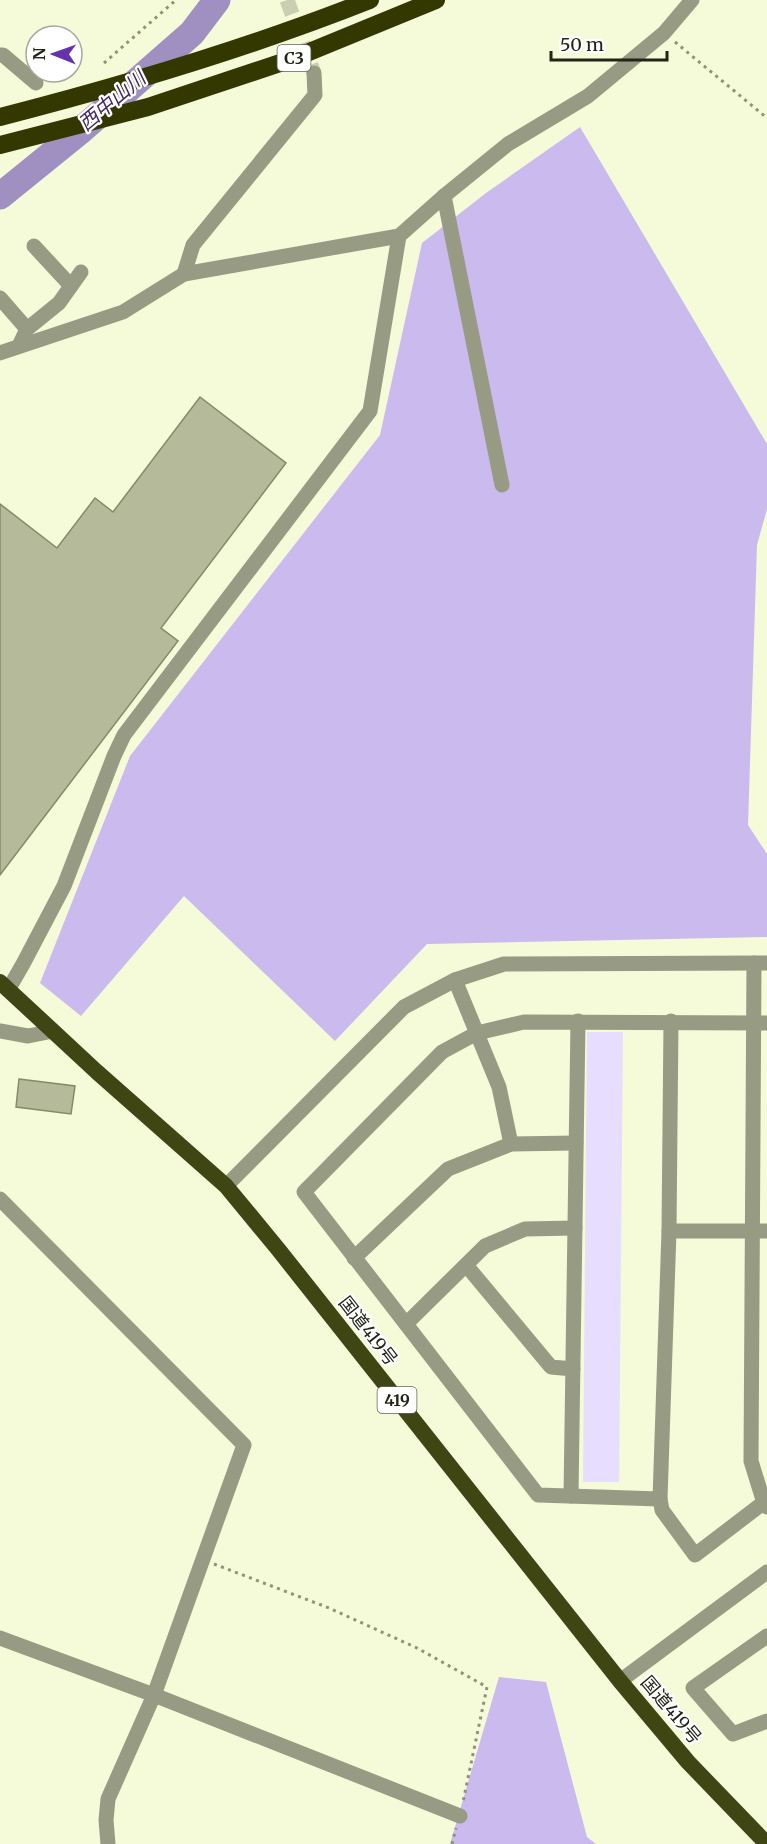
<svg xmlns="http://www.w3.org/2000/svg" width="767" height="1844" font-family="Merriweather,'Noto Sans JP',serif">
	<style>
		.green { fill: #e7ddfe }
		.forest { fill: #cabaee }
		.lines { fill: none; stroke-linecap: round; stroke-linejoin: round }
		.river { stroke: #9f90c1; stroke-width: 27 }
		.building { fill: #b5ba9a; stroke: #84896b; stroke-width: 1.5 }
		.minor-tunnel { stroke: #cbcfb2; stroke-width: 15; stroke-dasharray: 15 8; stroke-linecap: butt }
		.path { stroke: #8e917b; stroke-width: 3; stroke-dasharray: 3 4.5; stroke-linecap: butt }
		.minor { stroke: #989b84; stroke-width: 15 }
		.trunk { stroke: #404514; stroke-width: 16 }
		.motorway { stroke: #333800; stroke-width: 18 }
		.labels { text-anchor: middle; stroke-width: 4.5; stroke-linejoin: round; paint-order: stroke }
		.shield { fill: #fff; stroke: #65665d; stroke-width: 1.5 }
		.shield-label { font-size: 16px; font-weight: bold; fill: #232418 }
		.street-label { font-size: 18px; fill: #232418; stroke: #fff }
		.water-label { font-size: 20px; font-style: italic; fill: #422a67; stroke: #fff }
	</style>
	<rect width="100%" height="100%" fill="#f5fad9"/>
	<polygon class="green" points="587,1032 623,1032 619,1482 583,1482"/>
	<g class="forest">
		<polygon points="580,127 767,444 767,509 757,545 748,825 767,854 767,937 427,944 335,1041 184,896 81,1016 40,983 130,756 380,435 422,243 486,193"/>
		<polygon points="499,1677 546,1682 587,1837 596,1844 450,1844"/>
	</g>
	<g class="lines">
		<polyline class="river" points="0,196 79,132 192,33 217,0"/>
	</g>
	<g class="building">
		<polygon points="200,397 286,463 161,628 178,641 0,875 0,504 57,548 95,498 113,512"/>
		<polygon points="19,1079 75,1086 71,1114 16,1107"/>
	</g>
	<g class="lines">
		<polyline class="minor-tunnel" points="287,0 314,73"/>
		<g class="path">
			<polyline points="675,42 767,118"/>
			<polyline points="104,63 176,0"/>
			<polyline points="214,1564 329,1608 417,1648 487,1687 463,1802"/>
			<polyline points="452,1844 456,1828"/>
		</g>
		<g class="minor">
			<polyline points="0,55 3,55 36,83"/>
			<polyline points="444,196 502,485"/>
			<polyline points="34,246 71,286"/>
			<polyline points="184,274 193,245 315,95 314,73"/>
			<polyline points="0,298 27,329"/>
			<polyline points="19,346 27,329 59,303 81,272"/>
			<polyline points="0,353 123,312 184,274 399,236 444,196 508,144 588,96 664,33 692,0"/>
			<polyline points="754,963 751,1461 764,1503 767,1507"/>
			<polyline points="455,980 499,1087 511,1144"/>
			<polyline points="8,990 23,964 64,886 114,756 124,735 370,411 399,236"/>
			<polyline points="671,1021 669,1231 660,1499 662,1510 695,1555 767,1500"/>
			<polyline points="0,1031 28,1036 53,1031"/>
			<polyline points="226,1186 404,1007 455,980 504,964 767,963"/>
			<polyline points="0,1199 244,1445 154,1695 108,1799 106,1820 108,1844"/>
			<polyline points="669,1231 767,1231"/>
			<polyline points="354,1258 448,1169 511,1144 576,1143"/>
			<polyline points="466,1265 551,1367 573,1369"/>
			<polyline points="406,1324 485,1246 525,1229 575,1228"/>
			<polyline points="571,1496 578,1021"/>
			<polyline points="660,1499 538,1495 304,1192 442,1052 477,1033 524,1022 767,1023"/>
			<polyline points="767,1636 693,1688 733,1734 767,1721"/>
			<polyline points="0,1638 154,1695 460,1816"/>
			<polyline points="620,1681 767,1572"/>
		</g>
		<polyline class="trunk" points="0,982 97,1072 226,1186 278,1249 620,1681 688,1762 767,1844"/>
		<g class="motorway">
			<path d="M0 117C125 85 249 48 370 0"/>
			<polyline points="0,145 148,107 292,59 436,0"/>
		</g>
	</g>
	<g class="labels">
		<g class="shield">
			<rect x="277.5" y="45" width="33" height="26" rx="4.5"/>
			<rect x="377.5" y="1387" width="39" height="26" rx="4.5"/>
		</g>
		<g class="shield-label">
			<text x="294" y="64">C3</text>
			<text x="397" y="1406">419</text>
		</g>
		<g class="street-label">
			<text transform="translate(368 1331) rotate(52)" y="6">国道419号</text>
			<text transform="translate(671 1710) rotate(50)" y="6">国道419号</text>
		</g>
		<g class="water-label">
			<text transform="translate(112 101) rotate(-40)" y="7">西中山川</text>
		</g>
	</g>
	<g transform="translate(54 54) rotate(271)"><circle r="28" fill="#ffffff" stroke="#a7a7a3" stroke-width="1.5"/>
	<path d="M0-4.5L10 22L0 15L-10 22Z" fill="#6632a9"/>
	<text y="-9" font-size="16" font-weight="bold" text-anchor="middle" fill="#232418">N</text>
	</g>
	<path d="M551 51v9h116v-9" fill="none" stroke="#232418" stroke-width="3"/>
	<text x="560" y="51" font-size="18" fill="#232418" stroke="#ffffff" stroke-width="4.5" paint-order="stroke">50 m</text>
</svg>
